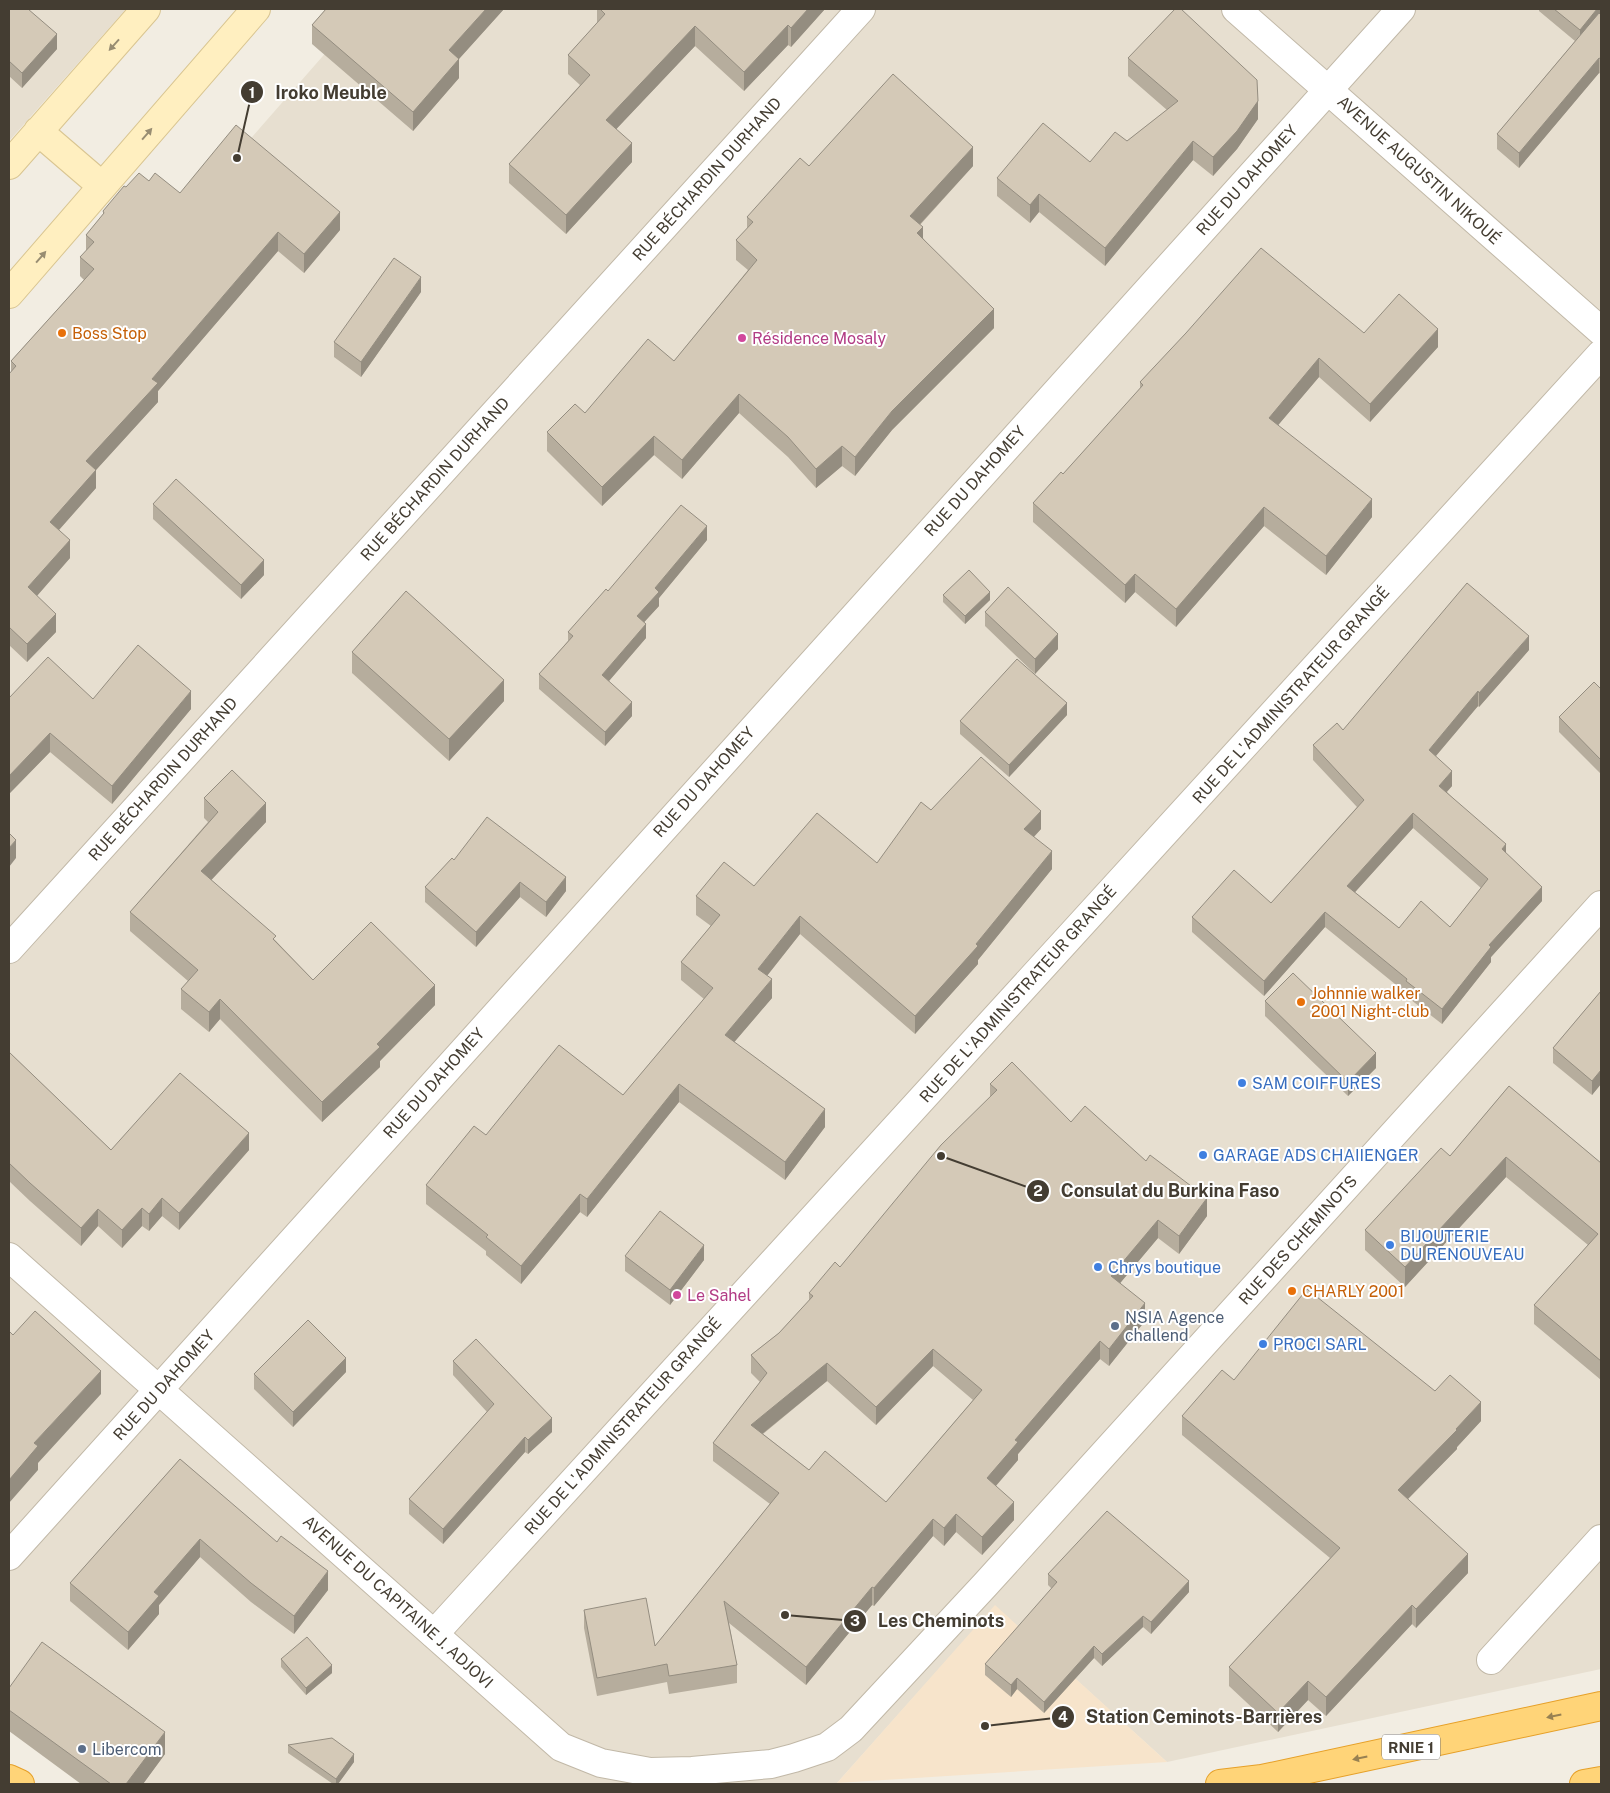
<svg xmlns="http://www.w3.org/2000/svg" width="1610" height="1793" font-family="'Public Sans',sans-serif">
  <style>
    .residential { fill: #e7dfd0 }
    .commercial { fill: #f7e4cb }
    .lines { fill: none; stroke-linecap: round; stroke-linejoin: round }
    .minor-casing { stroke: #c1b8a7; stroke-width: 30 }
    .tertiary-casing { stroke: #c1b8a7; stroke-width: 30 }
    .secondary-casing { stroke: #d9c591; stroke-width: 30 }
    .trunk-casing { stroke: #e6a028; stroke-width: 30 }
    .minor { stroke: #fff; stroke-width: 28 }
    .tertiary { stroke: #fff; stroke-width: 28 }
    .secondary { stroke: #ffefc0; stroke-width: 28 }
    .trunk { stroke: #ffd478; stroke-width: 28 }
    .wall { fill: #b6ad9d; fill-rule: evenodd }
    .shaded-wall { fill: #948d80 }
    .building { fill: #d4c9b7; stroke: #948d80; fill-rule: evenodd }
    .oneway { fill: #988d72 }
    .oneway2 { fill: #988152 }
    .food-dot { fill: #e8710a; stroke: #fff; stroke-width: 2 }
    .hotel-dot { fill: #d1479c; stroke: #fff; stroke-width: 2 }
    .shop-dot { fill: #3f7fe0; stroke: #fff; stroke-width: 2 }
    .service-dot { fill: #5c6f8a; stroke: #fff; stroke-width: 2 }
    .labels { text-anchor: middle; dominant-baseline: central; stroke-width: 4; stroke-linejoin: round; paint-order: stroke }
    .shield { fill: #fff; stroke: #7c7770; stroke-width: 1 }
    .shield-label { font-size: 15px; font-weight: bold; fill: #443d32 }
    .street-label { font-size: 16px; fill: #443d32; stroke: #fff }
    .food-label { font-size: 16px; fill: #c56008; stroke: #fff; text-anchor: start }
    .hotel-label { font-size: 16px; fill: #b23c85; stroke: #fff; text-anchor: start }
    .shop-label { font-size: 16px; fill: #366cbe; stroke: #fff; text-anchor: start }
    .service-label { font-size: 16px; fill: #4e5e75; stroke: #fff; text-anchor: start }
    .leader { fill: none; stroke: #443d32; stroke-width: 2 }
    .callout-dot { fill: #443d32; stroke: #fff; stroke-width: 2 }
    .mark-label { font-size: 15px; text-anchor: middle; font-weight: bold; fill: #fff }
    .callout-label { font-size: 18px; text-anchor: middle; font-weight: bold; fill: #443d32; stroke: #fff; stroke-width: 4; stroke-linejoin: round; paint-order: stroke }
  </style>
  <rect width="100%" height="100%" fill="#f2ede2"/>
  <path class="residential" d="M9,9H126L9,141Z
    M364,9H1601V1669L1167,1762L995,1606L837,1783L814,1784H147L24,1735L9,1726V415Z"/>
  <path class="commercial" d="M995,1605L1167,1762L837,1783Z"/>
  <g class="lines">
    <defs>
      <path id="minor" d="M9,949L861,9
        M9,1556L1401,9
        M434,1634L1601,354
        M1491,1660L1601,1539"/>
      <path id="tertiary" d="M1236,9L1601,331
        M9,1257L561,1747L601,1763L650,1772L692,1771L771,1764L794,1758L827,1747L851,1729L985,1585L1601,905"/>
      <path id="secondary" d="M38,131L102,186
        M9,165L146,9
        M9,294L256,9"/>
      <path id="trunk" d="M9,1779L20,1784
        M1220,1784L1262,1779L1601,1706
        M1584,1784L1601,1781"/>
    </defs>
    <use href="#minor" class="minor-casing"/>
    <use href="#tertiary" class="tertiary-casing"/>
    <use href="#secondary" class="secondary-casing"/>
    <use href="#trunk" class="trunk-casing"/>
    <use href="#minor" class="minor"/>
    <use href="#tertiary" class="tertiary"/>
    <use href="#secondary" class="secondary"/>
    <use href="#trunk" class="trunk"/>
  </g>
  <path class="wall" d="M9,9L57,49L22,88L9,76Z
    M326,9H504L459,59V78L413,131L312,44V25Z
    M597,9H825L791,47L788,45L744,91L695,46L616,129L632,162L566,234L509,183V164L580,85L568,74V55L597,23Z
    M1539,9H1601V74L1599,73L1519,168L1497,149V134L1575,41L1539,11Z
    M1128,58L1258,119L1237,149L1213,176L1193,160L1105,266L1039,212L1030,223L997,196V178L1090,162L1127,141L1167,110L1128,76Z
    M809,166H973L920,225L923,238L994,328L892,430L855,476L842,466L816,488L788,457L739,413L682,479L654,455L602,506L547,451V432L585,413L674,361L748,270L736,260V240L747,229V217Z
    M149,181L180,193L340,230L304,273L278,251L158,391V402L96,470V488L59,530L70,558L37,596L56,632L27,662L9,645V374L11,372V361L84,280L80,276V257L86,251V235L103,215V211L126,187Z
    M421,292L361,377L334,357V342Z
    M1364,333L1438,347L1370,422L1319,377L1278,425L1372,517L1326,575L1264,526L1176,627L1135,592L1125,603L1033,522V503L1063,474L1140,389V382Z
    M153,504L264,575L241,599L153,519Z
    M707,540L659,598V606L644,622L646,638L609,681L632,716L605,746L539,689V674L568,641V632L608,591Z
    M943,595L990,600L965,624L943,602Z
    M985,612L1058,649L1035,674L985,626Z
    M1529,650L1479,707L1478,706L1436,756L1452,786L1447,792L1506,854L1542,901L1491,957V962L1442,1024L1406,996V993L1325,927L1264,996L1192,932V917L1271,903L1357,807L1313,760V745L1343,730ZM1413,828L1481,888L1450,927L1399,928L1355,892Z
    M352,652L504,701L449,761L352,673Z
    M1601,689V774L1559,732V717Z
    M9,698L93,699L191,709L112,804L50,752L9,794Z
    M1067,715L1009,777L960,734V721Z
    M204,798L266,822L211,880L276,941L313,980L435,1005L380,1061V1067L322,1122L220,1019L209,1032L181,1009V989L188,981L130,931V912L208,822L204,818Z
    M931,810L1041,829L1034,837L1052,869L978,960V964L915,1034L800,934L767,976L772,998L734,1042L825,1127L785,1180L679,1102L587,1217L580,1212L521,1284L486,1255V1251L426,1204V1185L486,1135L623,1095L704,999L681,980V962L711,926L696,915V896L754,886L877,863Z
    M454,860L566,891L546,917L520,897L476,947L425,902V887Z
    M1601,991V1084L1592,1095L1553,1063V1048Z
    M1265,1001L1376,1068L1348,1096L1265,1016Z
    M9,1052L111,1150H249L179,1230L162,1216L149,1231L142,1226L122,1248L98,1226L81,1246L30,1201L9,1181Z
    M990,1084L1071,1122L1207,1216L1179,1254L1158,1238L1120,1283L1145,1321L1109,1366L1100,1359L1018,1454V1460L996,1486L1014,1520L982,1555L956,1532L944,1546L933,1536L874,1606L872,1605L806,1685L729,1623L737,1665V1683L669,1694L667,1682L597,1696L584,1628V1610L655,1646L770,1504L713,1461V1443L760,1382L751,1373V1355L779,1333L809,1301V1293L840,1267L990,1097ZM933,1366L973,1400L886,1502L809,1470L763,1434L827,1381L876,1425Z
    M1509,1086L1601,1163V1380L1534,1324V1305L1588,1245L1506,1177L1405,1287L1365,1250V1230L1450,1156Z
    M625,1256L704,1260L670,1305L625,1271Z
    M453,1361L552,1432L528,1454L525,1452L443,1544L409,1514V1499L487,1412L453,1375Z
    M346,1372L293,1427L254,1389V1374Z
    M1234,1380L1435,1391L1481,1421L1457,1447V1449L1408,1499L1468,1573L1416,1628L1412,1624L1326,1716L1308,1700L1278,1732L1229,1686V1667L1330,1558L1182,1435V1416Z
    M180,1459L328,1590L294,1634L251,1602L200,1557L159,1605V1614L128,1650L70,1601V1583Z
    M1048,1574L1189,1592L1151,1634L1143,1627L1102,1666L1094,1658L1044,1713L1017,1689L1011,1697L985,1675V1664L1052,1589L1048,1585Z
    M281,1659L332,1673L306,1695L281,1667Z
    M9,1688L165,1754L143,1784H81L9,1731Z
    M288,1745L354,1762L338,1784H333L288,1753Z"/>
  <path class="shaded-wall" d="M486,9H504L449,70V50Z
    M808,9H825L791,47V28Z
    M1597,9H1601V19L1580,45V30Z
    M788,25V45L744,91V72Z
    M695,26V46L606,140V120Z
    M57,34V49L22,88V73Z
    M1599,58V73L1519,168V153Z
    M459,59V78L413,131V112Z
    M1258,101V119L1237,149L1213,176V157Z
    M1193,141V160L1105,266V248Z
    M632,143V162L566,234V215Z
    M973,147V166L910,235V216Z
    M1039,194V212L1030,223V205Z
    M340,212V230L304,273V254Z
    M923,227V246L917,233Z
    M278,232V251L158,391V402L96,470V488L50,540V522L86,461L152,379Z
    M421,277V292L361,377V362Z
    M994,309V328L892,430L855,476V457L892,411Z
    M1438,329V347L1370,422V404Z
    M1319,358V377L1269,436V418Z
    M739,394V413L682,479V460Z
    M654,436V455L602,506V487Z
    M842,446V466L816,488V469Z
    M1372,499V517L1326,575V556Z
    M1264,507V526L1176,627V609Z
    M707,526V540L659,598V606L637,630V616L655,588Z
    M70,540V558L28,606V587Z
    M264,560V575L241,599V585Z
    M1135,574V592L1125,603V585Z
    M990,592V600L965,624V616Z
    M56,614V632L27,662V644Z
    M646,624V638L602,689V675Z
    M1058,634V649L1035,674V659Z
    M1529,636V650L1479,707V693Z
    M504,680V701L449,761V739Z
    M191,691V709L112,804V786Z
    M1478,691V706L1429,764V750Z
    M632,702V716L605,746V732Z
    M1067,703V715L1009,777V765Z
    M50,733V752L9,794V776Z
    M1452,771V786L1439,800V786Z
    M266,803V822L201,891V871Z
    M1041,811V829L1024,847V829Z
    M1413,813V828L1347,901V886Z
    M16,840V858L9,867V848Z
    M1506,844V859L1502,849Z
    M1052,851V869L978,960V964L915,1034V1016L976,944Z
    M566,877V891L546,917V902Z
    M520,882V897L476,947V932Z
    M1542,887V901L1491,957V962L1442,1024V1009L1489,945Z
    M1325,912V927L1264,996V981Z
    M800,916V934L758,987V969Z
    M772,979V998L725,1053V1035Z
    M435,985V1005L380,1061V1067L322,1122V1102L377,1044Z
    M220,999V1019L209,1032V1012Z
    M1376,1053V1068L1348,1096V1082Z
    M1601,1070V1084L1592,1095V1081Z
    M679,1084V1102L587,1217V1199Z
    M825,1109V1127L785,1180V1162Z
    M249,1133V1150L179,1230V1213Z
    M1506,1157V1177L1405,1287V1267Z
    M580,1194V1212L521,1284V1266Z
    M162,1198V1216L149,1231V1214Z
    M1207,1198V1216L1179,1254V1236Z
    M142,1208V1226L122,1248V1230Z
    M98,1209V1226L81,1246V1228Z
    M1158,1220V1238L1111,1294V1276Z
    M704,1245V1260L670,1305V1290Z
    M1145,1303V1321L1109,1366V1349Z
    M1100,1341V1359L1018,1454V1460L987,1496V1478L1015,1440Z
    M933,1349V1366L876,1425V1407Z
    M346,1358V1372L293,1427V1412Z
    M827,1363V1381L751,1443V1425Z
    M101,1371V1394L38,1463V1470L9,1503V1480L34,1443Z
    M1481,1402V1421L1457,1447V1449L1398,1509V1490L1456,1429Z
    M552,1418V1432L528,1454V1440Z
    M525,1437V1452L443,1544V1529Z
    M1014,1502V1520L982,1555V1537Z
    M956,1514V1532L944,1546V1528Z
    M933,1519V1536L874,1606V1588Z
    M200,1539V1557L159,1605V1614L128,1650V1632L154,1592Z
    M1468,1554V1573L1416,1628V1609Z
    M328,1571V1590L294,1634V1616Z
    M1189,1581V1592L1151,1634V1622Z
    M872,1587V1605L806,1685V1667Z
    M1412,1605V1624L1326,1716V1697Z
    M1143,1616V1627L1102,1666V1654Z
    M1094,1646V1658L1044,1713V1702Z
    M332,1665V1673L306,1695V1688Z
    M1017,1678V1689L1011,1697V1685Z
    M1308,1681V1700L1278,1732V1713Z
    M165,1732V1754L143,1784H126Z
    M354,1754V1762L338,1784H336V1779Z"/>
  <path class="building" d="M9,9H28L57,34L22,73L9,61Z
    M326,9H486L449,50L459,59L413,112L312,25Z
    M600,9H808L791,28L788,25L744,72L695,26L606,120L632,143L566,215L509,164L590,75L568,55L605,14Z
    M1175,9H1181L1257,80L1258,101L1237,131L1213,157L1193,141L1105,248L1039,194L1030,205L997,178L1043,123L1090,162L1115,132L1127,141L1178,101L1128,58Z
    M1554,9H1597L1580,30Z
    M1599,13L1601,15V59L1599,58L1519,153L1497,134Z
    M893,74L973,147L910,216L923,227L917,233L994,309L892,411L855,457L842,446L816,469L788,437L739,394L682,460L654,436L602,487L547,432L575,404L585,413L648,339L674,361L757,260L736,240L753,222L747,217L800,158L809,166Z
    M236,125L340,212L304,254L278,232L152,379L158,383L86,461L96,470L50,522L70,540L28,587L56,614L27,644L9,627V374L16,366L11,361L94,269L80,257L94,242L86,235L104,213L103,211L124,186L126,187L139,173L149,181L155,173L180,193Z
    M1261,248L1364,333L1399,294L1438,329L1370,404L1319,358L1269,418L1372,499L1326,556L1264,507L1176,609L1135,574L1125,585L1033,503L1061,472L1063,474L1143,385L1140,382L1186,333Z
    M394,258L421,277L361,362L334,342Z
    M176,479L264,560L241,585L153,504Z
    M681,505L707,526L655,588L659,592L637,616L646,624L602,675L632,702L605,732L539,674L573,636L568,632L606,589L608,591Z
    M969,570L990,592L965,616L943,595Z
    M1467,583L1529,636L1479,693L1478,691L1429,750L1452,771L1439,786L1506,844L1502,849L1542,887L1489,945L1491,947L1442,1009L1406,981L1407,979L1325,912L1264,981L1192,917L1234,870L1271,903L1364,800L1313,745L1337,723L1343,730ZM1413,813L1488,879L1450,927L1421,901L1399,928L1347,886Z
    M1008,587L1058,634L1035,659L985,612Z
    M406,591L504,680L449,739L352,652Z
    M138,645L191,691L112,786L50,733L9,776V698L48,657L93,699Z
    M1017,659L1067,703L1009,765L960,721Z
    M1594,682L1601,689V760L1559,717Z
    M981,757L1041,811L1024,829L1052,851L976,944L978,946L915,1016L800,916L758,969L772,979L725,1035L825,1109L785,1162L679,1084L587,1199L580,1194L521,1266L486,1237L488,1235L426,1185L474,1126L486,1135L559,1045L623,1095L713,988L681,962L720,915L696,896L724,862L754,886L817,813L877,863L921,802L931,810Z
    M232,770L266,803L201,871L276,936L273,939L313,980L371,922L435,985L377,1044L380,1047L322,1102L220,999L209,1012L181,989L198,970L130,912L218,812L204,798Z
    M487,817L566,877L546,902L520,882L476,932L425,887L452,858L454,860Z
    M9,833L16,840L9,848Z
    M1293,973L1376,1053L1348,1082L1265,1001Z
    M1601,991V1070L1592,1081L1553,1048Z
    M9,1052L111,1150L180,1073L249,1133L179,1213L162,1198L149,1214L142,1208L122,1230L98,1209L81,1228L30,1183L9,1163Z
    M1012,1062L1071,1122L1085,1106L1146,1161L1150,1155L1207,1198L1179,1236L1158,1220L1111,1276L1145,1303L1109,1349L1100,1341L1015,1440L1018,1442L987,1478L1014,1502L982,1537L956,1514L944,1528L933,1519L874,1588L872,1587L806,1667L724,1601L737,1665L669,1676L667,1664L597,1678L584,1610L646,1598L655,1646L779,1493L713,1443L767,1373L751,1355L779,1333L813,1296L809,1293L835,1262L840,1267L941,1145L997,1090L990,1084ZM933,1349L982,1390L886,1502L825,1451L809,1470L751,1425L827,1363L876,1407Z
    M1509,1086L1601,1163V1361L1534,1305L1598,1234L1506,1157L1405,1267L1365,1230L1441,1148L1450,1156Z
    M660,1211L704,1245L670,1290L625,1256Z
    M1307,1289L1435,1391L1450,1375L1481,1402L1456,1429L1457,1430L1398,1490L1468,1554L1416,1609L1412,1605L1326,1697L1308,1681L1278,1713L1229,1667L1340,1548L1182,1416L1222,1370L1234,1380Z
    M35,1311L101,1371L34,1443L38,1446L9,1480V1331L13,1335Z
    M308,1320L346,1358L293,1412L254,1374Z
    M476,1339L552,1418L528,1440L525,1437L443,1529L409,1499L494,1404L453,1361Z
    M180,1459L277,1542L281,1536L328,1571L294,1616L251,1583L200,1539L154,1592L159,1596L128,1632L70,1583Z
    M1107,1511L1189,1581L1151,1622L1143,1616L1102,1654L1094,1646L1044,1702L1017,1678L1011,1685L985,1664L1057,1582L1048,1574Z
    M307,1637L332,1665L306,1688L281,1659Z
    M42,1642L165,1732L126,1784H111L9,1710V1688Z
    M332,1738L354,1754L336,1779L288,1745Z"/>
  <defs><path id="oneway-solid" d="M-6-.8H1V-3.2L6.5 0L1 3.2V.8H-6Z" transform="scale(1.25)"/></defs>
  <g class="oneway">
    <use href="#oneway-solid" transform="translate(114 45) rotate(132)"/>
    <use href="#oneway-solid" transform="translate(147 134) rotate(-49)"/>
    <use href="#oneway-solid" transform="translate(41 257) rotate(-49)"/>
  </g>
  <g class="oneway2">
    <use href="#oneway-solid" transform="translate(1554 1716) rotate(168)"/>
    <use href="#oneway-solid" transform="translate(1360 1758) rotate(168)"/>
  </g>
  <g class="food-dot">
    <circle cx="62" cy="333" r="5"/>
    <circle cx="1301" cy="1002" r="5"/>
    <circle cx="1292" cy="1291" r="5"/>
  </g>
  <g class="hotel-dot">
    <circle cx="742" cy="338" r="5"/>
    <circle cx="677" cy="1295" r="5"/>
  </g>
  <g class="shop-dot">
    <circle cx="1242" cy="1083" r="5"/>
    <circle cx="1203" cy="1155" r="5"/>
    <circle cx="1390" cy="1245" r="5"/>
    <circle cx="1098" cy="1267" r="5"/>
    <circle cx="1263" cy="1344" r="5"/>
  </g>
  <g class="service-dot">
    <circle cx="1115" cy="1326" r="5"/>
    <circle cx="82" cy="1749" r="5"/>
  </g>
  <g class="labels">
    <rect class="shield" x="1382" y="1734.5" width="58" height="25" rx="4"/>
    <g class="shield-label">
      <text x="1411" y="1747">RNIE 1</text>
    </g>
    <g class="street-label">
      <text transform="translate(1419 170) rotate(42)">AVENUE AUGUSTIN NIKOUÉ</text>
      <text transform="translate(707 179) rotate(-48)">RUE BÉCHARDIN DURHAND</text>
      <text transform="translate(1247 180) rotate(-48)">RUE DU DAHOMEY</text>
      <text transform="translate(435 479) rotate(-48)">RUE BÉCHARDIN DURHAND</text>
      <text transform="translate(975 481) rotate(-48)">RUE DU DAHOMEY</text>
      <text transform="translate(1291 695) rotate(-48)">RUE DE L'ADMINISTRATEUR GRANGÉ</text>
      <text transform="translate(163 779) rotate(-48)">RUE BÉCHARDIN DURHAND</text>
      <text transform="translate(704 782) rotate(-48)">RUE DU DAHOMEY</text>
      <text transform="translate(1018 994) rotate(-48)">RUE DE L'ADMINISTRATEUR GRANGÉ</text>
      <text transform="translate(434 1083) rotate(-48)">RUE DU DAHOMEY</text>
      <text transform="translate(1298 1240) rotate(-48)">RUE DES CHEMINOTS</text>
      <text transform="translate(164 1385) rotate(-48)">RUE DU DAHOMEY</text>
      <text transform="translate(623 1426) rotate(-48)">RUE DE L'ADMINISTRATEUR GRANGÉ</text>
      <text transform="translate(398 1602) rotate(42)">AVENUE DU CAPITAINE J. ADJOVI</text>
    </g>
    <g class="food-label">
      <text x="72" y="333">Boss Stop</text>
      <text x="1311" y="993">Johnnie walker<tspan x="1311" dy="18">2001 Night-club</tspan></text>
      <text x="1302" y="1291">CHARLY 2001</text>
    </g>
    <g class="hotel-label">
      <text x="752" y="338">Résidence Mosaly</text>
      <text x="687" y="1295">Le Sahel</text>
    </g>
    <g class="shop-label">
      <text x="1252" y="1083">SAM COIFFURES</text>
      <text x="1213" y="1155">GARAGE ADS CHAIIENGER</text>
      <text x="1400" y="1236">BIJOUTERIE<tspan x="1400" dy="18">DU RENOUVEAU</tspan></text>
      <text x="1108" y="1267">Chrys boutique</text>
      <text x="1273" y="1344">PROCI SARL</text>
    </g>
    <g class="service-label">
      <text x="1125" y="1317">NSIA Agence<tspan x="1125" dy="18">challend</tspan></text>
      <text x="92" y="1749">Libercom</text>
    </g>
  </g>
  <path class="leader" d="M237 158L252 92M941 1156L1038 1191M785 1615L855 1621M985 1726L1063 1717"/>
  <g class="callout-dot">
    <circle cx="237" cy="158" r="5"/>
    <circle cx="941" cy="1156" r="5"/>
    <circle cx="785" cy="1615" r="5"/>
    <circle cx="985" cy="1726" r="5"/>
    <circle cx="252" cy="92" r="12"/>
    <circle cx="1038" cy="1191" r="12"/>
    <circle cx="855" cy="1621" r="12"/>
    <circle cx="1063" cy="1717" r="12"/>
  </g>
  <g class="mark-label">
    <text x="252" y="98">1</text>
    <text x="1038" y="1196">2</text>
    <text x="855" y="1626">3</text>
    <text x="1063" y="1722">4</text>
  </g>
  <g class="callout-label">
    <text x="331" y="99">Iroko Meuble</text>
    <text x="1170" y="1197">Consulat du Burkina Faso</text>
    <text x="941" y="1627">Les Cheminots</text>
    <text x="1204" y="1723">Station Ceminots-Barrières</text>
  </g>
  <rect width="1610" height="1793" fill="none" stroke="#443d32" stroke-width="20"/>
</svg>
